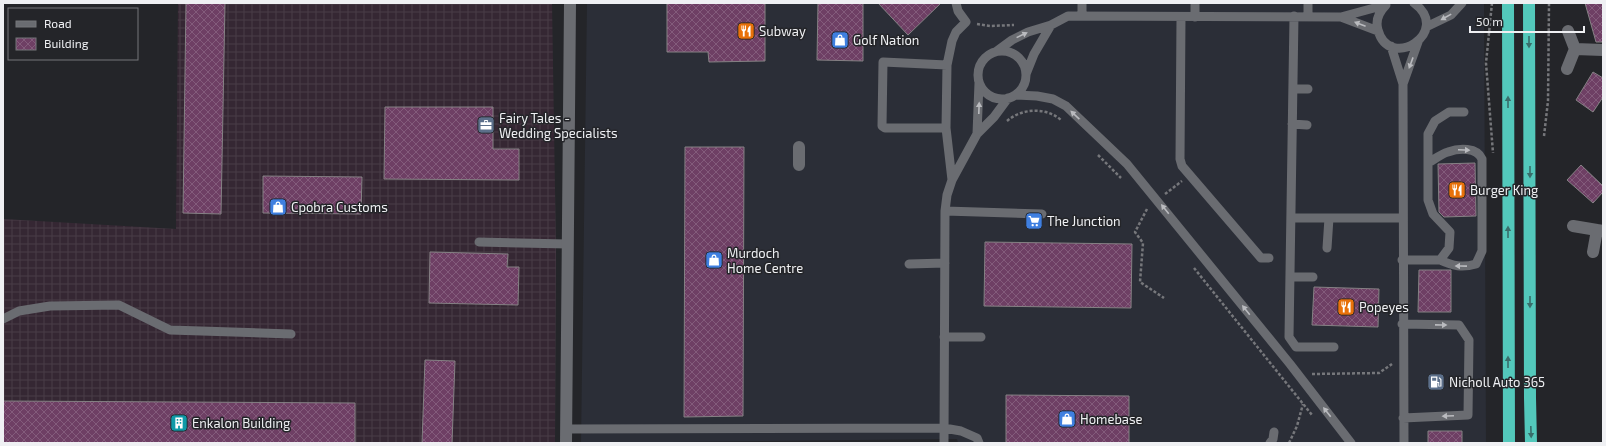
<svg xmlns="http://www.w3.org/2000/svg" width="1606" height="446" font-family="'Exo 2',sans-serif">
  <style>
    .built { fill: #2b2e37 }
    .industrial { fill: url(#industrial-grid) }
    .building { fill: url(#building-cross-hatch); stroke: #858184 }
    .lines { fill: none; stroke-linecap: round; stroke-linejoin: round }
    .path { stroke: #76777b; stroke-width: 2.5; stroke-dasharray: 3 2; stroke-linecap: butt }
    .lane { stroke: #6a6c71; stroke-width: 9 }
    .street { stroke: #6a6c71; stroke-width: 12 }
    .highway { stroke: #53c8bb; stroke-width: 12 }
    .oneway { fill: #babbbf }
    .oneway2 { fill: #396e6b }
    .labels { text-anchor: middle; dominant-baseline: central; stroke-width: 3; stroke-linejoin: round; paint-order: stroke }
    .poi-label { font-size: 13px; fill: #eff0f3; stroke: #242529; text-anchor: start }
  </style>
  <defs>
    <pattern id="industrial-grid" width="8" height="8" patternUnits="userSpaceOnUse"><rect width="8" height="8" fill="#352733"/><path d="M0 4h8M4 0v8" fill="none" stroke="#493c47"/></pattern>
    <pattern id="building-cross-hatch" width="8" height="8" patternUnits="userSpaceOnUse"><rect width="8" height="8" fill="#6e3f64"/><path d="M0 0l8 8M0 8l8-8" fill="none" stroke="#835b7b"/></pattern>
  </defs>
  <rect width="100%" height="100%" fill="#242529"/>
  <path class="built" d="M587,3H1484L1486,443H958L957,439L581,443Z"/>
  <path class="industrial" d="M178,3H552L556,252L555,443H3V219L176,229Z"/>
  <path class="building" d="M186,3H225L221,214L183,213Z
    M667,3H765V61L709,62L708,52H667Z
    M818,3H863V61L817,60Z
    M878,3H941L908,35Z
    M1585,3H1603V42H1596Z
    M1593,72L1603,78V97L1593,112L1576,100Z
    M385,107H493V149H519V180L384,179Z
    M685,147H744L743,416L684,417Z
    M1475,163L1476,216L1444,217L1439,212L1438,164Z
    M1581,165L1603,186V192L1593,203L1567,180Z
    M263,176L362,177L361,214L263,213Z
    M985,242L1132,244L1131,308L984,306Z
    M430,252L508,254L507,267H519L518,305L429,303Z
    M1419,270H1451V312H1418Z
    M1314,287L1379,289L1378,327L1312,325Z
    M425,360L455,361L452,443H422Z
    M1006,395L1129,396V443H1006Z
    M3,401L355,403V443H3Z
    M1428,431H1462V443H1428Z"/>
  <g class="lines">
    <path class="path" d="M1492,3L1486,63L1493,153
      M977,24L990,26L1014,25
      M1007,121C1022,108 1046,107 1061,120
      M1544,136L1548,101L1549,3
      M1098,155L1121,178
      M1165,194L1182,181
      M1147,209L1135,232L1143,243L1140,282L1164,298
      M1194,268L1312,415
      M1312,374L1379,373L1392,364
      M1289,443L1297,426L1303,404"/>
    <path class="lane" d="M1082,3V15
      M1308,3V16
      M1386,5C1379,12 1375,20 1378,30C1389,72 1453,32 1414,3
      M1294,16L1289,337L1296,347H1334
      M1181,17L1180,159L1182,166L1261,258H1269
      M1195,17V3
      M1341,17L1378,31
      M1426,27L1451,15L1462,3
      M1391,46L1403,84L1404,443
      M997,51L1012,40L1028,32L1051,25L1068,16L1341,17L1385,5
      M978 75a24 24 0 1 1 48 0a24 24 0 1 1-48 0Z
      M1026,74L1034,54L1051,25
      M1403,84L1418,42
      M1293,89H1308
      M1015,95L1037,96L1053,99L1066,106L1127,164L1290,364L1351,443
      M1292,124L1307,125
      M946,128H885L882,126L883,62L947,65
      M977,134L979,83
      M1428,163C1435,159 1441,154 1448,152C1459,148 1477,147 1482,159V251L1476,264C1462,268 1453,266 1440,260
      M952,180L946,128L947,65L952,41L956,32L966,22L958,11L956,3
      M945,211L1042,214
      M1291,218H1403
      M479,242L568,244
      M1327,248L1329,218
      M1402,260H1440L1449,248L1450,232L1433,214L1428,200V134L1435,121L1449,112H1464
      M909,264L945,263
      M1290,277H1313
      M3,319L19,311L50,306L119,305L170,330L291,334
      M1402,324L1459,325L1469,340L1468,415L1403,418
      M944,337H981
      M566,429L944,428L961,431L977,438L979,443
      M944,443L945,211L947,195L952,180L977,134L994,117L1008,98
      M1270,443L1273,439L1274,432"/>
    <path class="street" d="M1575,49L1603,50
      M1567,69L1575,49L1568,31
      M799,165V147
      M1573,226L1603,231
      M1593,252L1597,230
      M566,443L570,3"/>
    <path class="highway" d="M1508,3L1509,443
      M1529,3L1530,398L1531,443"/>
  </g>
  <defs><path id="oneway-solid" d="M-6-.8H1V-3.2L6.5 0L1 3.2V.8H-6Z"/></defs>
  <g class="oneway">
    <use href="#oneway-solid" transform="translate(1446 17) rotate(151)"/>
    <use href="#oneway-solid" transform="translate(1360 24) rotate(-159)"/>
    <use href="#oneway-solid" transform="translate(1022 35) rotate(-26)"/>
    <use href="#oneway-solid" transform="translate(1411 63) rotate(110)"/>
    <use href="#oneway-solid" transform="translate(979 108) rotate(-88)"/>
    <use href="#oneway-solid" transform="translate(1075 115) rotate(-137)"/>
    <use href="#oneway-solid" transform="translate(1464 150) rotate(2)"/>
    <use href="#oneway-solid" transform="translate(1165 209) rotate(-129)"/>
    <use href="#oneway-solid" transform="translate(1461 266) rotate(-179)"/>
    <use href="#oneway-solid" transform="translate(1246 310) rotate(-129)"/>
    <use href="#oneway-solid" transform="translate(1441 325) rotate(1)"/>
    <use href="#oneway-solid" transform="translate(1327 412) rotate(-128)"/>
    <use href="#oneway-solid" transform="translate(1448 416) rotate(177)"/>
  </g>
  <g class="oneway2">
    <use href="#oneway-solid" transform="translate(1529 42) rotate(90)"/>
    <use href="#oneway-solid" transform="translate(1508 102) rotate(-90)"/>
    <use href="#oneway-solid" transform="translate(1530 172) rotate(90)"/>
    <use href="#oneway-solid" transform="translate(1508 232) rotate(-90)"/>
    <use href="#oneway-solid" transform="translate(1530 302) rotate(90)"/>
    <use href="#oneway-solid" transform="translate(1508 362) rotate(-90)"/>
    <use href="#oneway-solid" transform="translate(1531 432) rotate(88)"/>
  </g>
  <defs>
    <symbol id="restaurant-square" viewBox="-11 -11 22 22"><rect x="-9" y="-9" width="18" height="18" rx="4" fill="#e8710a" stroke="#242529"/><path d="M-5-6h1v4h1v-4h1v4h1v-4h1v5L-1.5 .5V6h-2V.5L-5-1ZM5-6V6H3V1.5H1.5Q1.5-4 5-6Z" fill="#fff"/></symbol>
    <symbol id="shop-square" viewBox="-11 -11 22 22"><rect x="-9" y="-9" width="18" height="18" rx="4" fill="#3f7fe0" stroke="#242529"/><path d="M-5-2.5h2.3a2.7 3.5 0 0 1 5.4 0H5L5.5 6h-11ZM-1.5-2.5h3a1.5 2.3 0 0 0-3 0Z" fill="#fff"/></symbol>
    <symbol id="office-square" viewBox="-11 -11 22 22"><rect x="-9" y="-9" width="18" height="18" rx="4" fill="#5c6f8a" stroke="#242529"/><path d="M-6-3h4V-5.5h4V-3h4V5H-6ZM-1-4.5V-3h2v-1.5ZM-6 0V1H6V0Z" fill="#fff"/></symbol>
    <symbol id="supermarket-square" viewBox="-11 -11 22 22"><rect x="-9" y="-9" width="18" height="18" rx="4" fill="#3f7fe0" stroke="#242529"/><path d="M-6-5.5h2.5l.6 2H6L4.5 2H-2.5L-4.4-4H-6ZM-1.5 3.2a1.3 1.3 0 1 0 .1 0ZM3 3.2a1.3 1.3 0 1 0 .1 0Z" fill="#fff"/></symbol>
    <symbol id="fuel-square" viewBox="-11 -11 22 22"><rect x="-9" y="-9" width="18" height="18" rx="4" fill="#5c6f8a" stroke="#242529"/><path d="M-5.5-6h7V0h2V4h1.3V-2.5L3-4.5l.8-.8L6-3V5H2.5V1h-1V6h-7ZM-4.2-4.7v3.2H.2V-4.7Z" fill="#fff"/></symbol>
    <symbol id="building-square" viewBox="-11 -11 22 22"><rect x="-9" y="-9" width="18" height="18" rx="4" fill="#0f9aa8" stroke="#242529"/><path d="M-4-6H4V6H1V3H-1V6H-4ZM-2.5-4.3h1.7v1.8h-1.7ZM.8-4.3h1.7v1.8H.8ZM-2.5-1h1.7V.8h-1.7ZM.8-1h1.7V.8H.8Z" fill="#fff"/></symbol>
  </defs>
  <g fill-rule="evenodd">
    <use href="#restaurant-square" x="736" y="21" width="20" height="20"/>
    <use href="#shop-square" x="830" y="30" width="20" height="20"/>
    <use href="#office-square" x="476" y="115" width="20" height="20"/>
    <use href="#restaurant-square" x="1447" y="180" width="20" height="20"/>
    <use href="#shop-square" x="268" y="197" width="20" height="20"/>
    <use href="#supermarket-square" x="1024" y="211" width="20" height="20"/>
    <use href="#shop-square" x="704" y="250" width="20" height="20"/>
    <use href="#restaurant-square" x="1336" y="297" width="20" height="20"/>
    <use href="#fuel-square" x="1426" y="372" width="20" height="20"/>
    <use href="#shop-square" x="1057" y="409" width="20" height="20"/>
    <use href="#building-square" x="169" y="413" width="20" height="20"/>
  </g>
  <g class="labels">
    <g class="poi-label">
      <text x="759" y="31">Subway</text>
      <text x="853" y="40">Golf Nation</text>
      <text x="499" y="118">Fairy Tales -<tspan x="499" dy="15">Wedding Specialists</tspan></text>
      <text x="1470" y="190">Burger King</text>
      <text x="291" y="207">Cpobra Customs</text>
      <text x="1047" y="221">The Junction</text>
      <text x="727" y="253">Murdoch<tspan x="727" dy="15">Home Centre</tspan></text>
      <text x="1359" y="307">Popeyes</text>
      <text x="1449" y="382">Nicholl Auto 365</text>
      <text x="1080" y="419">Homebase</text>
      <text x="192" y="423">Enkalon Building</text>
    </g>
  </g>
  <rect width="1606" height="446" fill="none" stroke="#eff0f3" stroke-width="8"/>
  <rect x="8" y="8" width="130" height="52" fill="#242529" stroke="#75767a"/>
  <rect x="16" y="21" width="20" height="6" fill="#6a6c71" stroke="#75767a"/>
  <text x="44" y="28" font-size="12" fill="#eff0f3">Road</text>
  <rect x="16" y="38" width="20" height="12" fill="url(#building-cross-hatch)" stroke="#75767a"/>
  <text x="44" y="48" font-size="12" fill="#eff0f3">Building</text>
  <path d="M1470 26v6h114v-6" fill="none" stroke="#eff0f3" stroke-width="2"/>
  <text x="1476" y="26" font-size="12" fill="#eff0f3" stroke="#242529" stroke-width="3" paint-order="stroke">50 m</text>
</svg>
